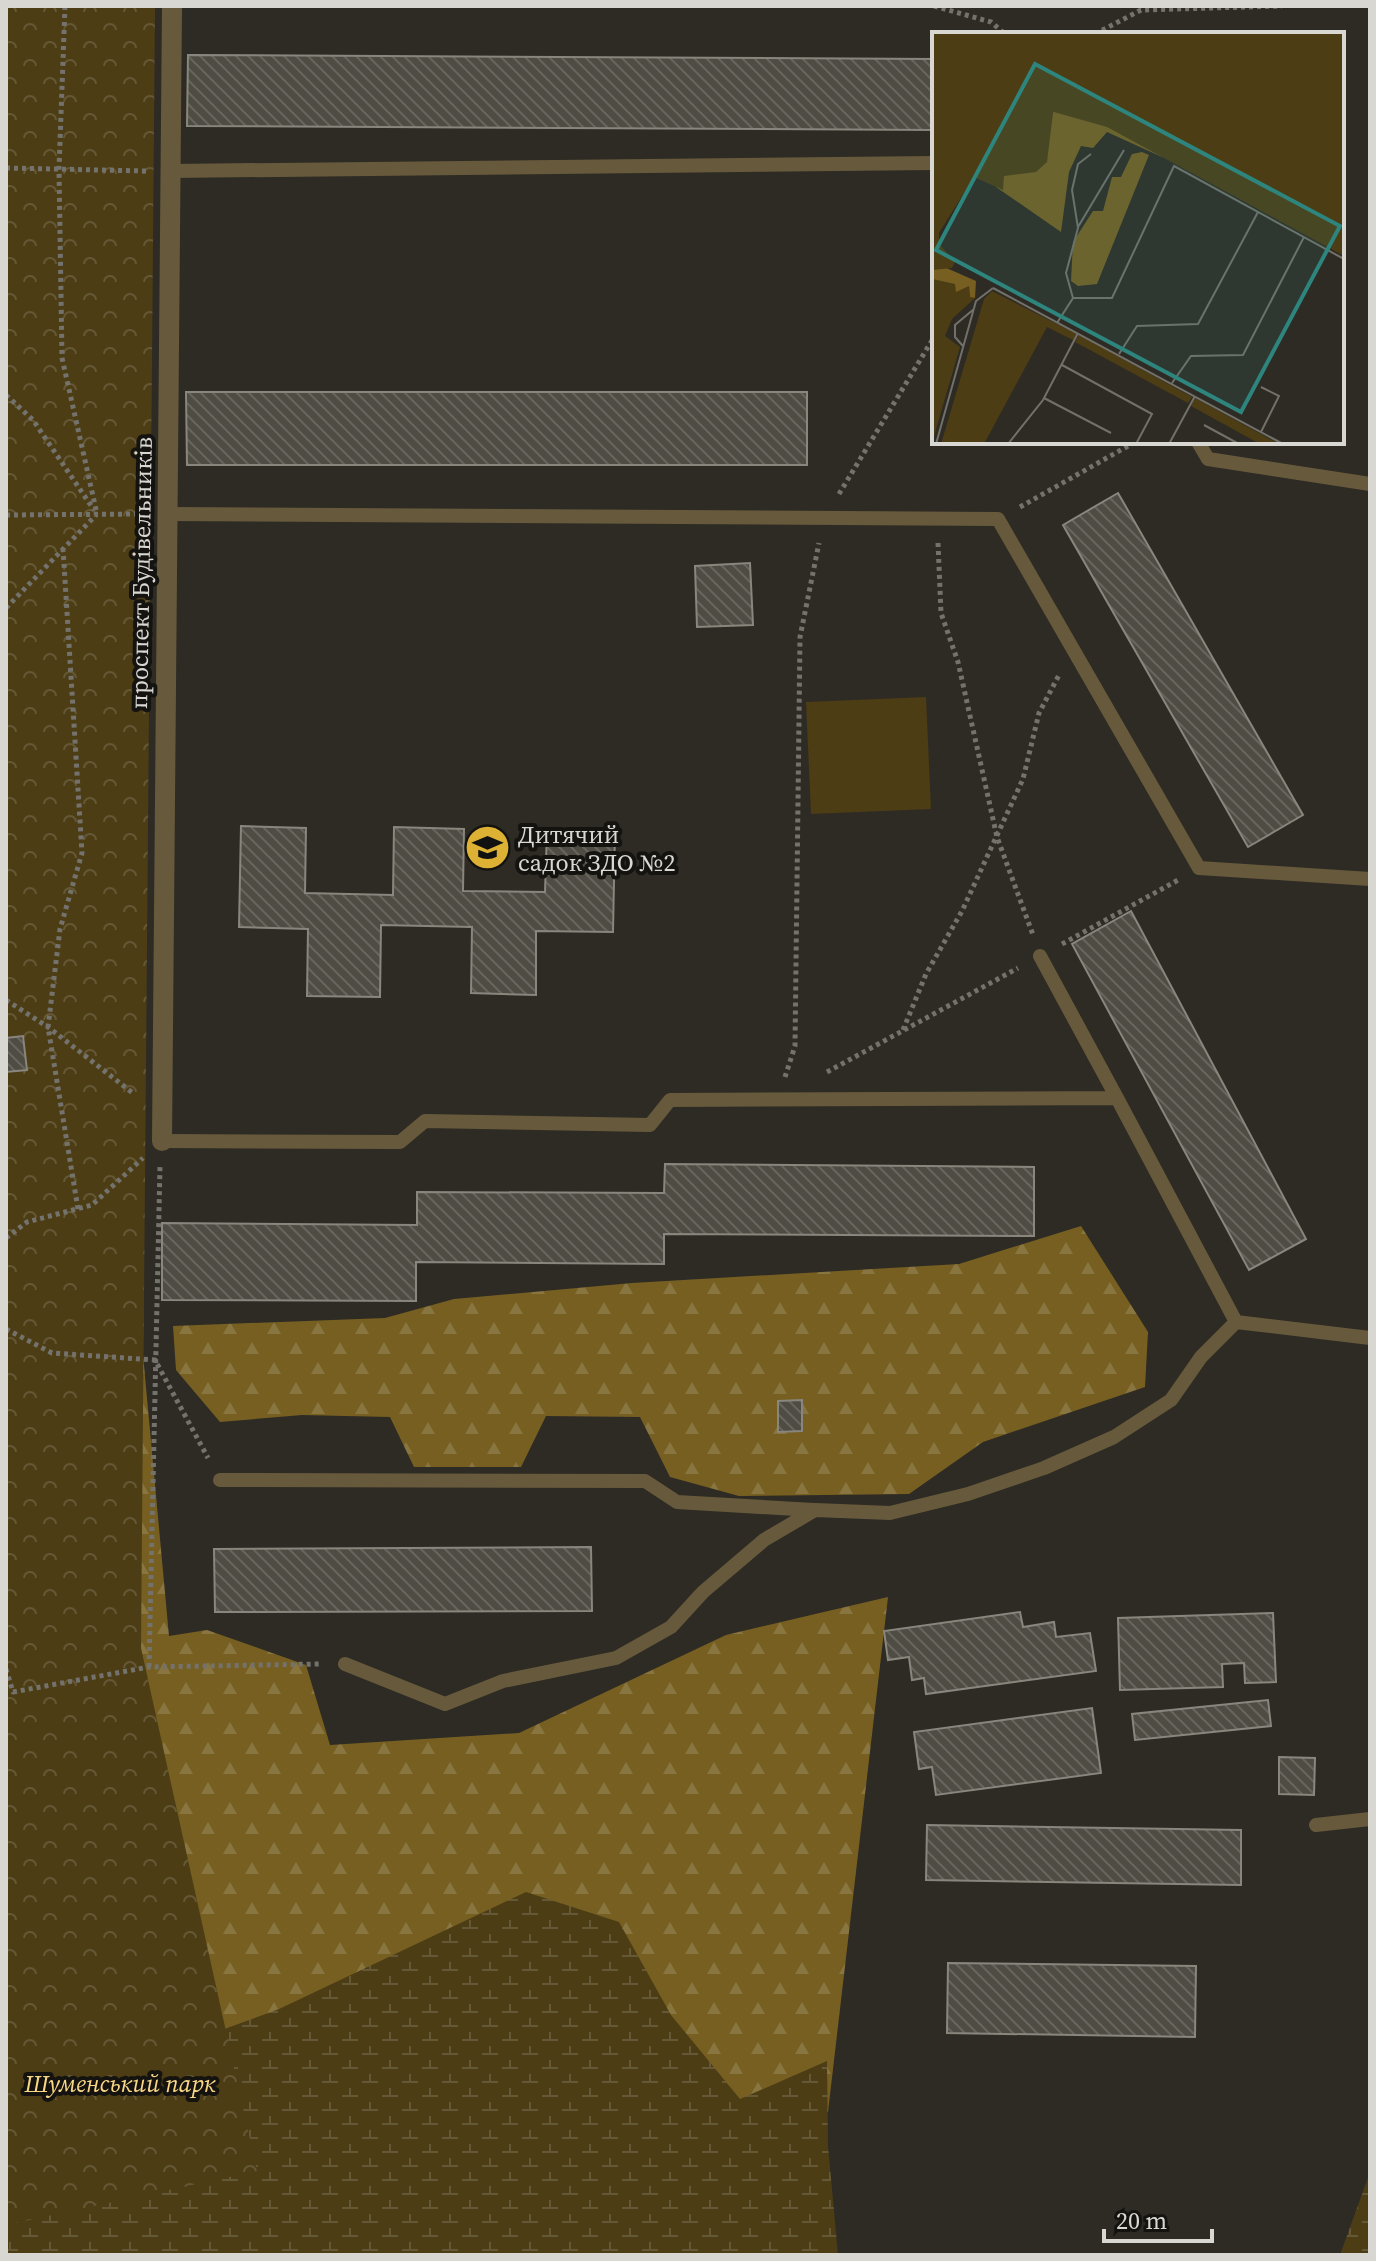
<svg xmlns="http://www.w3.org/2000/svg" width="1376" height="2261" font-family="'Source Serif 4',serif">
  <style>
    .forest { fill: url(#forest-firs) }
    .wetland { fill: url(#wetland-marsh) }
    .park { fill: url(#park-crowns) }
    .pitch { fill: #4c3d15 }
    .building { fill: url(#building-back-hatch); stroke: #89867e; stroke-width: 2 }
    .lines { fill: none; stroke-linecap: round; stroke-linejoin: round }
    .path { stroke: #74726c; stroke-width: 5; stroke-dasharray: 4 4; stroke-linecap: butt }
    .lane { stroke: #675a3c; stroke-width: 14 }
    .street { stroke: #675a3c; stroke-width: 20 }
    .labels { text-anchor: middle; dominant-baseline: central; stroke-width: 8; stroke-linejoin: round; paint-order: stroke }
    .street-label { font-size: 24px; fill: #d8d7d2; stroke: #151310 }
    .poi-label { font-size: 24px; fill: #d8d7d2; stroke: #151310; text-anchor: start }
    .park-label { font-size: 24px; font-style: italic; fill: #fad885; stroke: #151310 }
    .inset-road { fill: none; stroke: #72706a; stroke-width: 2 }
    .view { fill: #2d857d; fill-opacity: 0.15; stroke: #2d857d; stroke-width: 4 }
    .inset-edge { fill: none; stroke: #d8d7d2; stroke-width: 4 }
  </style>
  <defs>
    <pattern id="forest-firs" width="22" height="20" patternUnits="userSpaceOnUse" patternTransform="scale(2)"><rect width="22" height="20" fill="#765f21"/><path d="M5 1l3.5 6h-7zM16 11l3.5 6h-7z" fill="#897540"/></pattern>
    <pattern id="wetland-marsh" width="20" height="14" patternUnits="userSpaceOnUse" patternTransform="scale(2)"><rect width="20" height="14" fill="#4c3d15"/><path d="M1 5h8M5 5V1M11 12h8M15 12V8" fill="none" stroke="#655836"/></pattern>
    <pattern id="park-crowns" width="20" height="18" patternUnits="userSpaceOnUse" patternTransform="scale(2)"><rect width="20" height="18" fill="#4c3d15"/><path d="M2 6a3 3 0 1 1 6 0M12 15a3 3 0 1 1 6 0" fill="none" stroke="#655836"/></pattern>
    <pattern id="building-back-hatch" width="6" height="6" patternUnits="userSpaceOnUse" patternTransform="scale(2)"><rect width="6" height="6" fill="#4f4c44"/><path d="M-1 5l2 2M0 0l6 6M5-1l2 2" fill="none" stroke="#68655e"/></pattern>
  </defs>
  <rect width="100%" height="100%" fill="#2e2b24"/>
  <path class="forest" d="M1081,1226L1148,1332L1145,1387L983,1442L909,1494L739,1496L670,1477L640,1417L546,1416L521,1467H414L390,1417L302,1415L220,1422L176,1370L173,1326L385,1318L454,1299L632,1283L959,1264Z
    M144,1239L143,1355L169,1636L207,1630L306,1665L330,1745L519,1733L726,1635L888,1597L828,2112L183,2046L6,1310Z"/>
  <path class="wetland" d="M526,1892L619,1922L671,2015L740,2099L827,2061L828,2146L838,2255H6V2109L279,2009Z
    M1370,2172V2255H1340Z"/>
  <path class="park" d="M6,6H155L141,1648L257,2171L6,2225Z"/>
  <path class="pitch" d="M926,697L931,809L811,814L806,702Z"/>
  <path class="building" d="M188,55L934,59V130L187,126Z
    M186,392H807V465H187Z
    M1118,493L1303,815L1248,847L1063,525Z
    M750,563L753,625L697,627L695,566Z
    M241,826L306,828L305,893L393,895L394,827L464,829L463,891L545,892L547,830L615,831L613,932L536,931V995L471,993L472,927L381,925L380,997L307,996L308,929L239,927Z
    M1131,911L1306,1239L1249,1270L1072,944Z
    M23,1036L27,1070L6,1072V1038Z
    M665,1164L1034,1167V1236L664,1234V1264L416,1262V1301L162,1300V1223L417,1225V1192L664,1193Z
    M802,1400V1431L778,1432V1401Z
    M591,1547L592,1611L215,1612L214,1549Z
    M1020,1612L1023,1627L1054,1622L1056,1637L1090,1633L1096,1671L926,1694L924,1678L912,1680L909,1657L888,1660L884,1631Z
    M1273,1613L1276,1682L1245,1683L1244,1663L1222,1664L1223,1687L1120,1690L1118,1618Z
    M1268,1700L1271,1726L1135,1740L1132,1714Z
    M1092,1708L1101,1773L936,1795L932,1767L919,1769L914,1732Z
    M1279,1757L1315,1758L1314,1795L1279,1794Z
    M927,1825L1241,1830V1885L926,1880Z
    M948,1963L1196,1966L1195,2037L947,2033Z"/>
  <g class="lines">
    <path class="path" d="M65,6L59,169L62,358L97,514
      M934,6L991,22L1005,34
      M1095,34L1141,10L1282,6
      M6,168L146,171
      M6,395L33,420L94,510
      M839,494L934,337
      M1020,507L1135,442
      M6,515L141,514
      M938,543L941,613L958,662L997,837L1033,935
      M63,548L82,853L60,929L48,1027L78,1209
      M6,608L96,515
      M1062,944L1180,879
      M6,1000L48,1027L134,1094
      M903,1030L926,974L962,911L1023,779L1039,713L1059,675
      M827,1072L1018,968
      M785,1077L795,1046L800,637L819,543
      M6,1238L27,1222L92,1205L143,1158
      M6,1329L52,1353L155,1360L208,1458
      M149,1667L160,1166
      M6,1669L13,1692L149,1667L320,1664"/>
    <path class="lane" d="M171,171L934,163
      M1198,442L1208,459L1370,484
      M168,514L998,519L1199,868L1370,879
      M1040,956L1117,1098
      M162,1141L400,1142L425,1121L650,1125L670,1100L1117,1098L1236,1322
      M220,1480L645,1481L677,1502L813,1510
      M345,1664L445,1704L503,1681L616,1658L671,1627L703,1592L764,1540L815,1510L890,1513L968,1494L1044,1468L1114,1437L1171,1400L1201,1357L1236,1322L1370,1338
      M1316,1825L1370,1819"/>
    <path class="street" d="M162,1141L172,6"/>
  </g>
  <defs>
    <symbol id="school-disc" viewBox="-11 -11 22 22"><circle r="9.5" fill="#ddb133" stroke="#151310"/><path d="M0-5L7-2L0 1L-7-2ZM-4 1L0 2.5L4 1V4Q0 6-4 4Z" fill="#111"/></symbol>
  </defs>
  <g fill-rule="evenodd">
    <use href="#school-disc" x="462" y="822" width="51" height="51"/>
  </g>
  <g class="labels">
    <g class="street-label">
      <text transform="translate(141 573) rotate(-89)">проспект Будівельників</text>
    </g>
    <g class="poi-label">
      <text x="518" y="834">Дитячий<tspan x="518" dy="28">садок ЗДО №2</tspan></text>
    </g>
    <g class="park-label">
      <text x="120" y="2083">Шуменський парк</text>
    </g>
  </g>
  <g transform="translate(932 32)">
    <rect width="412" height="412" fill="#2e2b24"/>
    <path d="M0,247L37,254L38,265L43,266L20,287L13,304L28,315L0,411ZM60,259L145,302L141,308L115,295L52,412H9L52,267ZM147,303L260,365L256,371L143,310ZM263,366L347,412H328L259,374Z" fill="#4c3d15"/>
    <path d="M131,0L230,125L175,100L161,116L149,114L137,140L129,200L64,155ZM210,120L217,123L165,252L146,254L139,249L141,210L161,179H171L180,145H189L200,122ZM10,234L44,249L43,266L38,265L37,254L24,260L23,252L0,247V238Z" fill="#765f21"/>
    <path d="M0,0H131L115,130L104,140L72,144L71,158L42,145L7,201V212L23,230L20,236L0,238Z" fill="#4c3d15"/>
    <path d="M118,0H412V224L175,95L97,73Z" fill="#4c3d15"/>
    <path class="inset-road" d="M146,195L192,118M61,256L351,412M141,266H180L242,134L412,227M125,291L141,266L134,241L146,196L140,158L146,132L159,122M31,314L23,305V293L42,277M187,322L205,294L266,292L326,180M130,333L220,382L204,412M240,351L259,324L311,323L372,205M112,366L179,401M272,393L307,412M329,400L347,364L329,355M4,412L44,269L61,256M76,412L111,368L146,301M237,412L263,364"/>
    <path class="view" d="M103,32L408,194L309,380L4,218Z"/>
    <rect width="412" height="412" class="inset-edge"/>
  </g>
  <rect width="1376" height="2261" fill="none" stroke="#d8d7d2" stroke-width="16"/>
  <path d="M1104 2229v12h108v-12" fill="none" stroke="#d8d7d2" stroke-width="4"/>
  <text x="1116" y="2229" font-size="24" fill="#d8d7d2" stroke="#151310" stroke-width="6" paint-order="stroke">20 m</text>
</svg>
